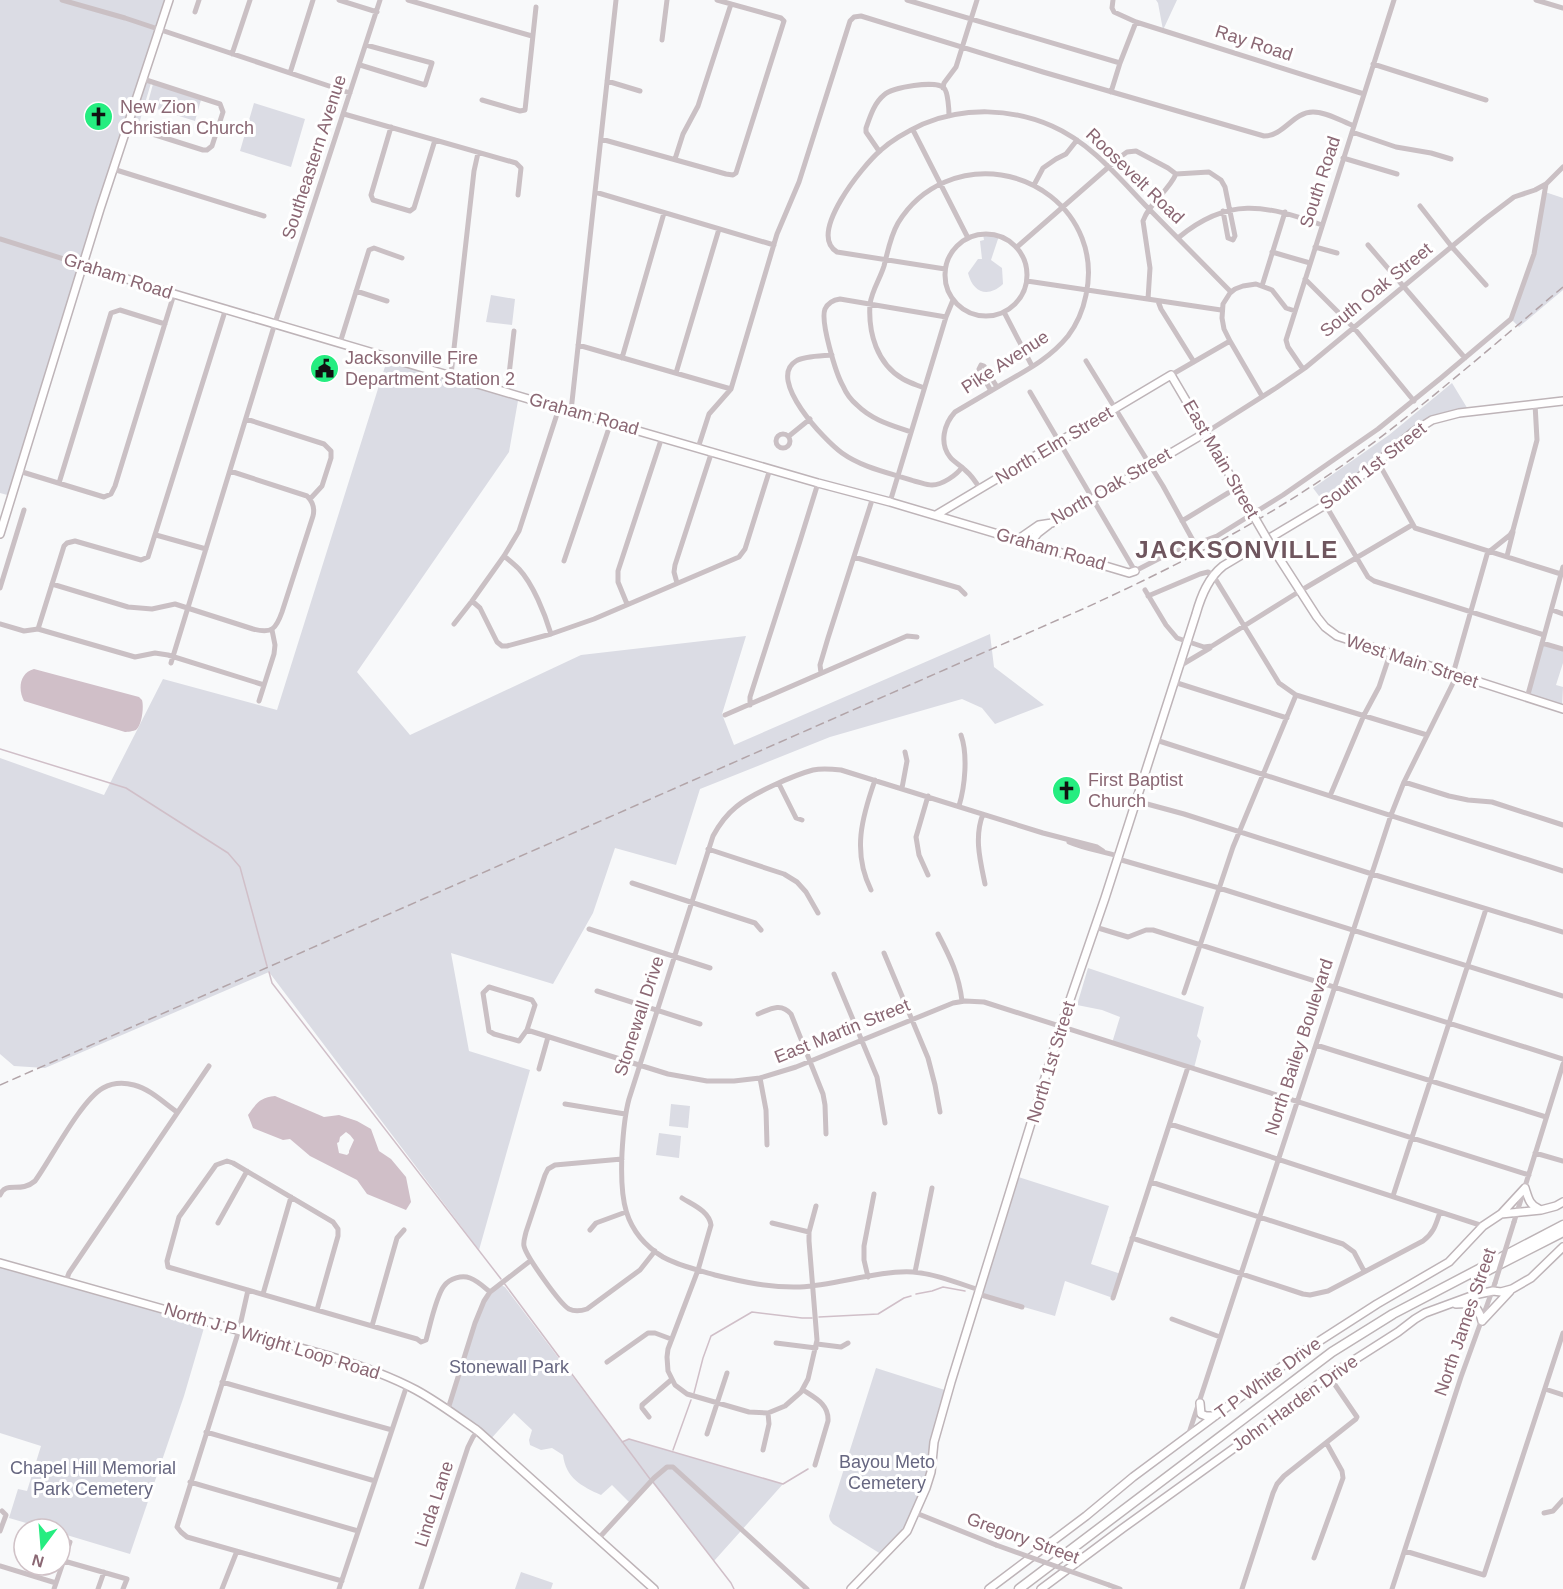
<svg xmlns="http://www.w3.org/2000/svg" width="1563" height="1589" font-family="Helvetica,sans-serif">
  <style>
    .green { fill: #dbdce4 }
    .water { fill: #d0bfc8; fill-rule: evenodd }
    .lines { fill: none; stroke-linecap: round; stroke-linejoin: round }
    .stream { stroke: #d0bfc8; stroke-width: 1.5 }
    .major-casing { stroke: #beb4b8; stroke-width: 10 }
    .highway-casing { stroke: #bdb4b7; stroke-width: 11 }
    .minor { stroke: #cac0c4; stroke-width: 5 }
    .major { stroke: #fff; stroke-width: 7 }
    .highway { stroke: #fff; stroke-width: 8 }
    .rail { stroke: #b2a4a8; stroke-width: 1.5; stroke-dasharray: 9 4.5; stroke-linecap: butt }
    .major-bridge-casing { stroke: #beb4b8; stroke-width: 10; stroke-linecap: butt }
    .minor-bridge { stroke: #cac0c4; stroke-width: 5 }
    .major-bridge { stroke: #fff; stroke-width: 7 }
    .labels { text-anchor: middle; dominant-baseline: central; stroke-width: 6; stroke-linejoin: round; paint-order: stroke }
    .street-label { font-size: 18px; fill: #8a6773; stroke: #fff }
    .poi-label { font-size: 18px; fill: #8a6773; stroke: #fff; text-anchor: start }
    .park-label { font-size: 18px; fill: #676781; stroke: #fff }
    .district-label { font-size: 24px; font-weight: bold; letter-spacing: 1.5px; fill: #6f565e; stroke: #fff }
  </style>
  <rect width="100%" height="100%" fill="#f8f9fa"/>
  <path class="green" d="M0,0H169L11,496L0,493Z
    M1156,0H1177L1163,30L1158,3Z
    M146,82L151,83L138,127L131,123L144,83Z
    M153,84L201,100L195,121L147,106Z
    M254,103L305,119L291,167L240,151Z
    M1545,192L1563,198V290L1519,327L1511,319L1534,254Z
    M983,234L999,236L991,260L1002,268L1003,284C988,298 973,293 968,273L978,259H982L980,241L984,240Z
    M491,295L515,299L512,325L486,322Z
    M388,357L519,395L509,452L357,672L410,735L581,655L746,636L722,714L734,745L990,634L994,667L1044,705L995,724L982,708L962,699L830,737L700,789L676,865L615,848L593,913L553,984L451,953L469,1051L530,1070L479,1250L269,972L45,1068L14,1066L0,1054V758L104,795L163,679L277,710Z
    M1452,383L1469,411L1432,420L1325,504L1313,488L1389,435Z
    M1542,643L1563,650V663L1556,685L1563,687L1562,709L1528,698Z
    M1088,968L1204,1007L1197,1036L1201,1041L1194,1068L1112,1043L1120,1017L1102,1010L1077,1005Z
    M671,1104L690,1106L688,1128L669,1126Z
    M659,1133L681,1136L679,1158L656,1155Z
    M1015,1176L1109,1206L1091,1264L1121,1274L1113,1298L1065,1281L1055,1316L978,1294Z
    M0,1263L206,1321L184,1396L130,1554L60,1533V1529H47L9,1518L18,1489L27,1491L41,1446L0,1433Z
    M499,1284L505,1287L622,1442L629,1439L783,1484L714,1561L651,1481L630,1503L612,1485L601,1495C581,1486 566,1478 563,1455L552,1448L541,1450L530,1445L529,1440L532,1430L514,1413L489,1441L448,1409L481,1308Z
    M876,1368L948,1391L931,1472L911,1524L884,1556L833,1524L830,1520L829,1516Z
    M521,1572L553,1583L551,1589H515Z"/>
  <path class="water" d="M34,669L139,697L142,700C144,707 142,725 136,730C134,731 127,732 125,732L24,701C18,690 19,673 34,669Z
    M275,1096L324,1117L339,1115L357,1121L371,1129L379,1151L391,1159L406,1177L411,1202L406,1210L367,1194L357,1180L310,1156L290,1139L283,1140L253,1128L248,1115C257,1102 260,1098 275,1096ZM346,1132L350,1135L354,1140L349,1151V1153L347,1155L339,1153L337,1143L339,1142L340,1137Z"/>
  <g class="lines">
    <path class="stream" d="M0,749L126,788L228,853L240,867L267,966
      M269,972L272,983L501,1279
      M504,1283L650,1479
      M916,1294L932,1291L943,1287L965,1291
      M819,1317L878,1314L904,1298L911,1296
      M694,1393L703,1358L711,1336L752,1312L802,1318H812
      M622,1442L629,1439L783,1484L808,1469
      M673,1450L691,1400
      M653,1482L731,1583L734,1589"/>
    <defs>
      <path id="major" d="M83,265L174,294L559,408L818,483L890,502L1129,573L1135,571
        M936,515L1171,375L1221,460
        M0,534L100,209L169,0
        M1017,540L1039,525L1052,523L1205,433
        M1270,544L1317,617L1325,627L1337,636L1563,709
        M1035,545L1034,538L1038,533L1051,523
        M1525,1188C1528,1197 1529,1205 1539,1209
        M1501,1214L1525,1188
        M0,1263L329,1356C359,1365 388,1375 416,1390C438,1402 458,1417 478,1431L654,1589
        M1456,1304C1473,1303 1478,1305 1482,1321
        M1482,1321L1510,1291
        M1200,1403L1201,1414L1206,1416H1215
        M851,1589L907,1531L926,1488L931,1472L934,1442L951,1382L1061,1026L1105,898L1196,614C1201,596 1208,578 1223,566L1330,502L1413,432L1432,420L1459,413L1563,401
        M989,1589L1086,1516L1133,1477L1293,1358L1377,1304L1449,1262L1483,1226L1501,1214L1541,1210L1556,1206L1563,1202
        M1041,1589L1123,1528L1237,1446L1329,1376L1398,1332L1415,1319L1425,1313L1474,1295L1493,1291L1501,1292L1512,1289L1531,1278L1563,1247"/>
      <path id="highway" d="M1475,1277L1563,1232
        M1019,1589L1332,1352L1393,1314L1563,1225"/>
    </defs>
    <use href="#major" class="major-casing"/>
    <use href="#highway" class="highway-casing"/>
    <path class="minor" d="M62,0L125,18L350,93
      M339,0L377,12
      M408,0L532,36
      M907,0L1120,63
      M1113,0L1112,8L1114,12L1136,22L1364,94
      M1536,0L1563,8
      M195,12L199,0
      M662,40L667,0
      M232,54L250,0
      M1373,64L1486,100
      M360,65L425,85L432,63L366,45
      M290,73L313,0
      M607,81L640,91
      M943,88L944,83L956,67L977,0
      M1111,92L1120,63L1136,22
      M482,100L520,111L525,110L536,7
      M344,114L516,163L521,168L518,195
      M127,126L203,150H207L212,146L223,112L220,104L143,79
      M391,127L371,195L373,200L410,211L414,208L435,140
      M913,130L968,238
      M1352,132L1396,147L1431,153L1451,159
      M601,139L726,174L733,175L736,173L784,21L781,18L717,0
      M879,151L866,132V128C870,117 874,103 884,95C892,87 936,80 944,88C948,92 949,110 949,116
      M1343,158L1397,174
      M675,159L683,134L698,106L731,4
      M113,169L264,216
      M1034,185L1043,168L1056,159L1066,154L1077,140
      M595,192L774,245
      M1420,206L1452,247L1486,285
      M945 275a41 41 0 1 1 82 0a41 41 0 1 1-82 0Z
      M1178,238C1228,196 1265,205 1322,225
      M0,239L83,265
      M1368,245L1465,358
      M1017,247L1120,157L1127,152L1136,151L1168,168L1176,174L1209,172L1221,180L1225,187L1235,236L1233,240L1228,238L1223,211
      M1315,247L1337,253
      M1272,252L1310,263
      M945,269L837,252C807,234 863,165 881,150C893,139 908,131 923,124C964,107 1011,108 1052,126C1091,143 1119,178 1148,208C1176,236 1203,264 1231,292
      M1305,279L1354,328L1414,401
      M1027,281L1221,310
      M1262,286L1285,212
      M356,291L387,301
      M1148,299L1150,268L1143,221C1149,203 1168,192 1176,174
      M1158,301L1161,309L1194,362
      M1004,312L1032,366
      M340,343L369,250L374,248L402,258
      M578,345L731,389
      M832,355C822,356 804,356 796,361C766,379 825,441 842,453C863,468 890,473 914,481C920,482 926,485 932,485C942,485 957,475 962,467
      M622,358L664,213
      M1086,361L1163,486L1195,544
      M1303,369L1288,347L1286,340L1394,0
      M676,373L719,229
      M451,375L474,171L478,153
      M1171,375L1230,341
      M924,388C917,385 910,383 903,379C877,364 868,333 870,304C872,290 880,279 884,266C888,251 890,237 898,223C909,205 926,190 945,182C1020,151 1104,213 1086,295C1083,310 1077,324 1068,336C1051,357 1029,369 1006,382C989,392 972,402 955,412C944,424 939,443 950,457C954,462 960,465 965,470C971,475 976,482 980,489
      M991,391L979,369L981,365L984,366L997,387
      M507,392L514,331
      M1030,392L1135,571L1168,554L1217,536L1283,495L1378,429L1441,378L1511,319L1534,254L1546,184
      M1262,396L1230,341L1224,329L1222,318L1223,304L1230,293L1235,289L1243,286L1256,284L1272,290L1286,308L1295,311
      M571,411L616,0
      M246,419L324,444L331,451V458L322,486L310,499
      M911,432C891,425 872,420 857,405C851,400 846,393 843,386C836,374 820,321 825,309C828,303 833,300 840,299L946,317
      M1205,433L1276,388L1305,368L1485,219L1514,197L1535,190L1546,184L1563,167
      M776 441a7 7 0 1 1 14 0a7 7 0 1 1-14 0Z
      M789,436L810,419
      M698,448L709,414L731,389L777,234L799,182L850,21L854,17L861,16L1043,72L1264,136C1284,136 1293,112 1313,112C1327,112 1341,121 1354,126
      M1378,462L1415,528L1561,574
      M19,471L104,497L111,494L115,486L174,294
      M59,483L111,313L120,310L165,324
      M890,502L946,317L953,300
      M1325,504L1368,577L1374,581L1544,635
      M1182,521L1228,493
      M156,535L206,549
      M1490,551L1510,535L1513,530L1537,440L1535,404
      M504,556C509,560 514,564 519,569C533,584 545,614 551,634
      M1507,556L1513,532
      M854,557L959,588L965,594
      M564,561L611,422
      M677,583L674,572L675,565L712,451
      M52,584L128,607L152,609L175,604L253,629C272,634 276,629 282,612L313,516C315,508 313,502 307,496L230,471
      M0,588L24,510
      M1145,590L1166,625L1177,638L1204,647L1212,646L1300,591L1412,525
      M1148,596L1200,574L1208,572L1213,575L1279,683L1296,695L1427,735
      M472,601L480,608L497,642L502,646H507L551,634L594,619L739,557L745,549L770,469
      M627,604L618,582V571L662,437
      M1552,610L1563,614
      M0,624L24,631L38,629L135,657L155,653L168,655L264,685
      M454,624L472,601L504,556L519,531L559,408
      M38,629L64,546L67,543L75,541L141,560L148,557L226,308
      M1542,643L1563,649
      M171,663L275,323L380,0
      M1178,667L1210,648
      M821,673L820,665L828,638L873,497
      M1453,674L1488,551
      M1174,682L1287,718
      M1527,698L1563,567
      M259,701L274,654L275,645L272,630
      M750,705V697L757,675L800,541L818,483
      M725,715L907,636L917,637
      M1156,740L1563,871
      M1404,782L1449,796L1468,800L1492,802L1563,825
      M779,784L796,818L802,820
      M902,788L907,761L905,752
      M1330,796L1364,715L1379,687L1390,654
      M1136,801L1184,814L1372,874L1563,932
      M959,806C965,786 968,755 961,735
      M983,814C974,837 980,860 985,884
      M1069,842C1085,849 1102,851 1118,856
      M708,849L784,874L797,882L806,892L818,913
      M1118,859L1219,888L1563,996
      M928,875L919,855L916,837L928,796
      M632,883L755,923L761,930
      M871,890C852,852 862,817 875,780
      M1095,927L1128,937L1146,930H1153L1563,1059
      M589,929L710,968
      M938,934C950,957 959,975 962,1001
      M884,953L928,1058L935,1085L940,1112
      M834,974L877,1077L885,1123
      M489,987L532,1000L535,1005L527,1030L519,1041L494,1034L489,1031L483,993Z
      M597,991L700,1024
      M1184,993L1233,847L1296,695
      M758,1014C770,1009 781,1002 791,1014L823,1094L825,1105L826,1134
      M527,1030L668,1074L707,1081H734L760,1078L796,1067L953,1003L965,1001L984,1002L1529,1175
      M1316,1045L1546,1117
      M539,1069L548,1037
      M760,1078L766,1110L767,1145
      M565,1104L625,1114
      M1170,1124L1483,1226
      M1535,1153L1563,1161
      M622,1159L555,1165L548,1169L545,1175L526,1232C525,1237 523,1242 524,1246C526,1256 560,1304 569,1309C575,1312 581,1311 587,1309L640,1270L655,1251
      M1151,1182L1343,1244L1354,1252L1364,1271
      M0,1195C6,1180 20,1194 35,1181C51,1159 81,1100 103,1088C112,1083 123,1082 134,1085C150,1089 164,1103 177,1112
      M1393,1196L1486,909
      M682,1198C693,1205 709,1211 711,1225L698,1270L668,1349L667,1357L668,1371L675,1385L687,1394L749,1412L768,1413L785,1406L801,1392L808,1379L817,1340L809,1241V1232L816,1206
      M1514,1222L1563,1064
      M218,1223L247,1171
      M772,1223L809,1232
      M590,1230L596,1223L626,1212
      M1132,1238L1303,1294L1310,1295L1328,1291L1423,1241C1434,1233 1436,1224 1440,1212
      M915,1272L932,1188
      M868,1277L864,1260V1246L874,1194
      M66,1281L69,1273L209,1066
      M248,1290L239,1330L177,1527L181,1532L187,1537L342,1581
      M979,1290C958,1283 936,1274 913,1272C878,1270 837,1285 800,1287C771,1288 743,1282 715,1275C698,1270 679,1266 663,1257C622,1232 620,1196 622,1153C623,1135 624,1117 629,1099L713,836C719,825 726,815 736,807C751,794 794,775 813,770C822,768 832,769 841,770L1043,833L1097,847L1103,851
      M263,1294L291,1197
      M978,1294L1022,1307
      M1113,1298L1188,1067
      M317,1310L338,1236V1229L333,1222L233,1163L227,1161L216,1165L179,1217L167,1261L168,1267L417,1339L421,1342L426,1340C430,1326 436,1296 444,1286C450,1278 462,1275 470,1278C478,1281 484,1287 490,1292
      M1172,1319L1220,1337
      M372,1326L397,1238L404,1230
      M776,1343L816,1348
      M817,1344L841,1347L848,1343
      M607,1362L648,1333H655L671,1339
      M222,1382L392,1430
      M1545,1389L1563,1395
      M803,1390C815,1398 829,1404 828,1421L815,1465
      M448,1409L475,1323L484,1301L490,1292L530,1261
      M649,1417L642,1408V1405L671,1380
      M206,1432L375,1481
      M707,1434L727,1373
      M1188,1436L1391,815L1404,782L1457,675
      M763,1450L769,1424L768,1413
      M190,1482L358,1531
      M916,1513L996,1545
      M1544,1513L1553,1511L1563,1500
      M0,1531L6,1515L2,1511
      M598,1539L654,1478L667,1467H673L807,1589
      M1405,1551L1484,1575L1563,1333
      M1314,1558L1343,1478L1342,1471L1327,1444
      M64,1561L127,1579L123,1589
      M0,1566L56,1583
      M1109,1585L1120,1589
      M54,1589L70,1542
      M98,1589L104,1572
      M222,1589L237,1551
      M339,1589L407,1385
      M421,1589L468,1447L473,1437L478,1431
      M1242,1589L1273,1493L1277,1484L1284,1476L1356,1419L1357,1417L1329,1376
      M1392,1589L1461,1377L1495,1283"/>
    <use href="#major" class="major"/>
    <use href="#highway" class="highway"/>
    <path class="rail" d="M0,1085L1085,608C1177,566 1260,523 1343,465C1420,410 1491,347 1563,287"/>
    <defs>
      <path id="major-bridge" d="M1221,460L1270,544"/>
    </defs>
    <use href="#major-bridge" class="major-bridge-casing"/>
    <path class="minor-bridge" d="M1495,1283L1514,1222
      M996,1545L1109,1585"/>
    <use href="#major-bridge" class="major-bridge"/>
  </g>
  <defs>
    <symbol id="church-disc" viewBox="-11 -11 22 22"><circle r="9.5" fill="#25ed80" stroke="#fff"/><path d="M-1.2-6h2.4v3.5h3.3v2.4h-3.3V6h-2.4V-.1h-3.3v-2.4h3.3Z" fill="#111"/></symbol>
    <symbol id="civic-disc" viewBox="-11 -11 22 22"><circle r="9.5" fill="#25ed80" stroke="#fff"/><path d="M-.6-6.5H3V-4.5H.6V-3L4-1V1h2V6H-6V1h2V-1L-.6-3ZM-1.2 2.5V6h2.4V2.5Z" fill="#111"/></symbol>
  </defs>
  <g fill-rule="evenodd">
    <use href="#church-disc" x="82" y="100" width="33" height="33"/>
    <use href="#civic-disc" x="308" y="352" width="33" height="33"/>
    <use href="#church-disc" x="1050" y="774" width="33" height="33"/>
  </g>
  <g class="labels">
    <g class="street-label">
      <text transform="translate(1254 43) rotate(18)">Ray Road</text>
      <text transform="translate(314 157) rotate(-72)">Southeastern Avenue</text>
      <text transform="translate(1135 176) rotate(44)">Roosevelt Road</text>
      <text transform="translate(1320 182) rotate(-72)">South Road</text>
      <text transform="translate(118 276) rotate(18)">Graham Road</text>
      <text transform="translate(1376 290) rotate(-39)">South Oak Street</text>
      <text transform="translate(1005 362) rotate(-33)">Pike Avenue</text>
      <text transform="translate(584 414) rotate(16)">Graham Road</text>
      <text transform="translate(1054 445) rotate(-31)">North Elm Street</text>
      <text transform="translate(1221 459) rotate(60)">East Main Street</text>
      <text transform="translate(1373 466) rotate(-38)">South 1st Street</text>
      <text transform="translate(1111 486) rotate(-30)">North Oak Street</text>
      <text transform="translate(1051 549) rotate(16)">Graham Road</text>
      <text transform="translate(1412 661) rotate(18)">West Main Street</text>
      <text transform="translate(639 1016) rotate(-72)">Stonewall Drive</text>
      <text transform="translate(842 1031) rotate(-22)">East Martin Street</text>
      <text transform="translate(1299 1047) rotate(-72)">North Bailey Boulevard</text>
      <text transform="translate(1051 1062) rotate(-73)">North 1st Street</text>
      <text transform="translate(1465 1322) rotate(-71)">North James Street</text>
      <text transform="translate(272 1341) rotate(17)">North J P Wright Loop Road</text>
      <text transform="translate(1268 1378) rotate(-36)">T P White Drive</text>
      <text transform="translate(1295 1403) rotate(-36)">John Harden Drive</text>
      <text transform="translate(434 1504) rotate(-72)">Linda Lane</text>
      <text transform="translate(1023 1538) rotate(20)">Gregory Street</text>
    </g>
    <g class="poi-label">
      <text x="120" y="107">New Zion<tspan x="120" dy="21">Christian Church</tspan></text>
      <text x="345" y="358">Jacksonville Fire<tspan x="345" dy="21">Department Station 2</tspan></text>
      <text x="1088" y="780">First Baptist<tspan x="1088" dy="21">Church</tspan></text>
    </g>
    <g class="park-label">
      <text x="509" y="1367">Stonewall Park</text>
      <text x="887" y="1462">Bayou Meto<tspan x="887" dy="21">Cemetery</tspan></text>
      <text x="93" y="1468">Chapel Hill Memorial<tspan x="93" dy="21">Park Cemetery</tspan></text>
    </g>
    <g class="district-label">
      <text x="1237" y="549">JACKSONVILLE</text>
    </g>
  </g>
  <g transform="translate(42 1547) rotate(196)"><circle r="28" fill="#ffffff" stroke="#d0c2c7" stroke-width="1.5"/>
  <path d="M0-4.5L10 22L0 15L-10 22Z" fill="#25ed80"/>
  <text y="-9" font-size="16" font-weight="bold" text-anchor="middle" fill="#8a6773">N</text>
  </g>
</svg>
